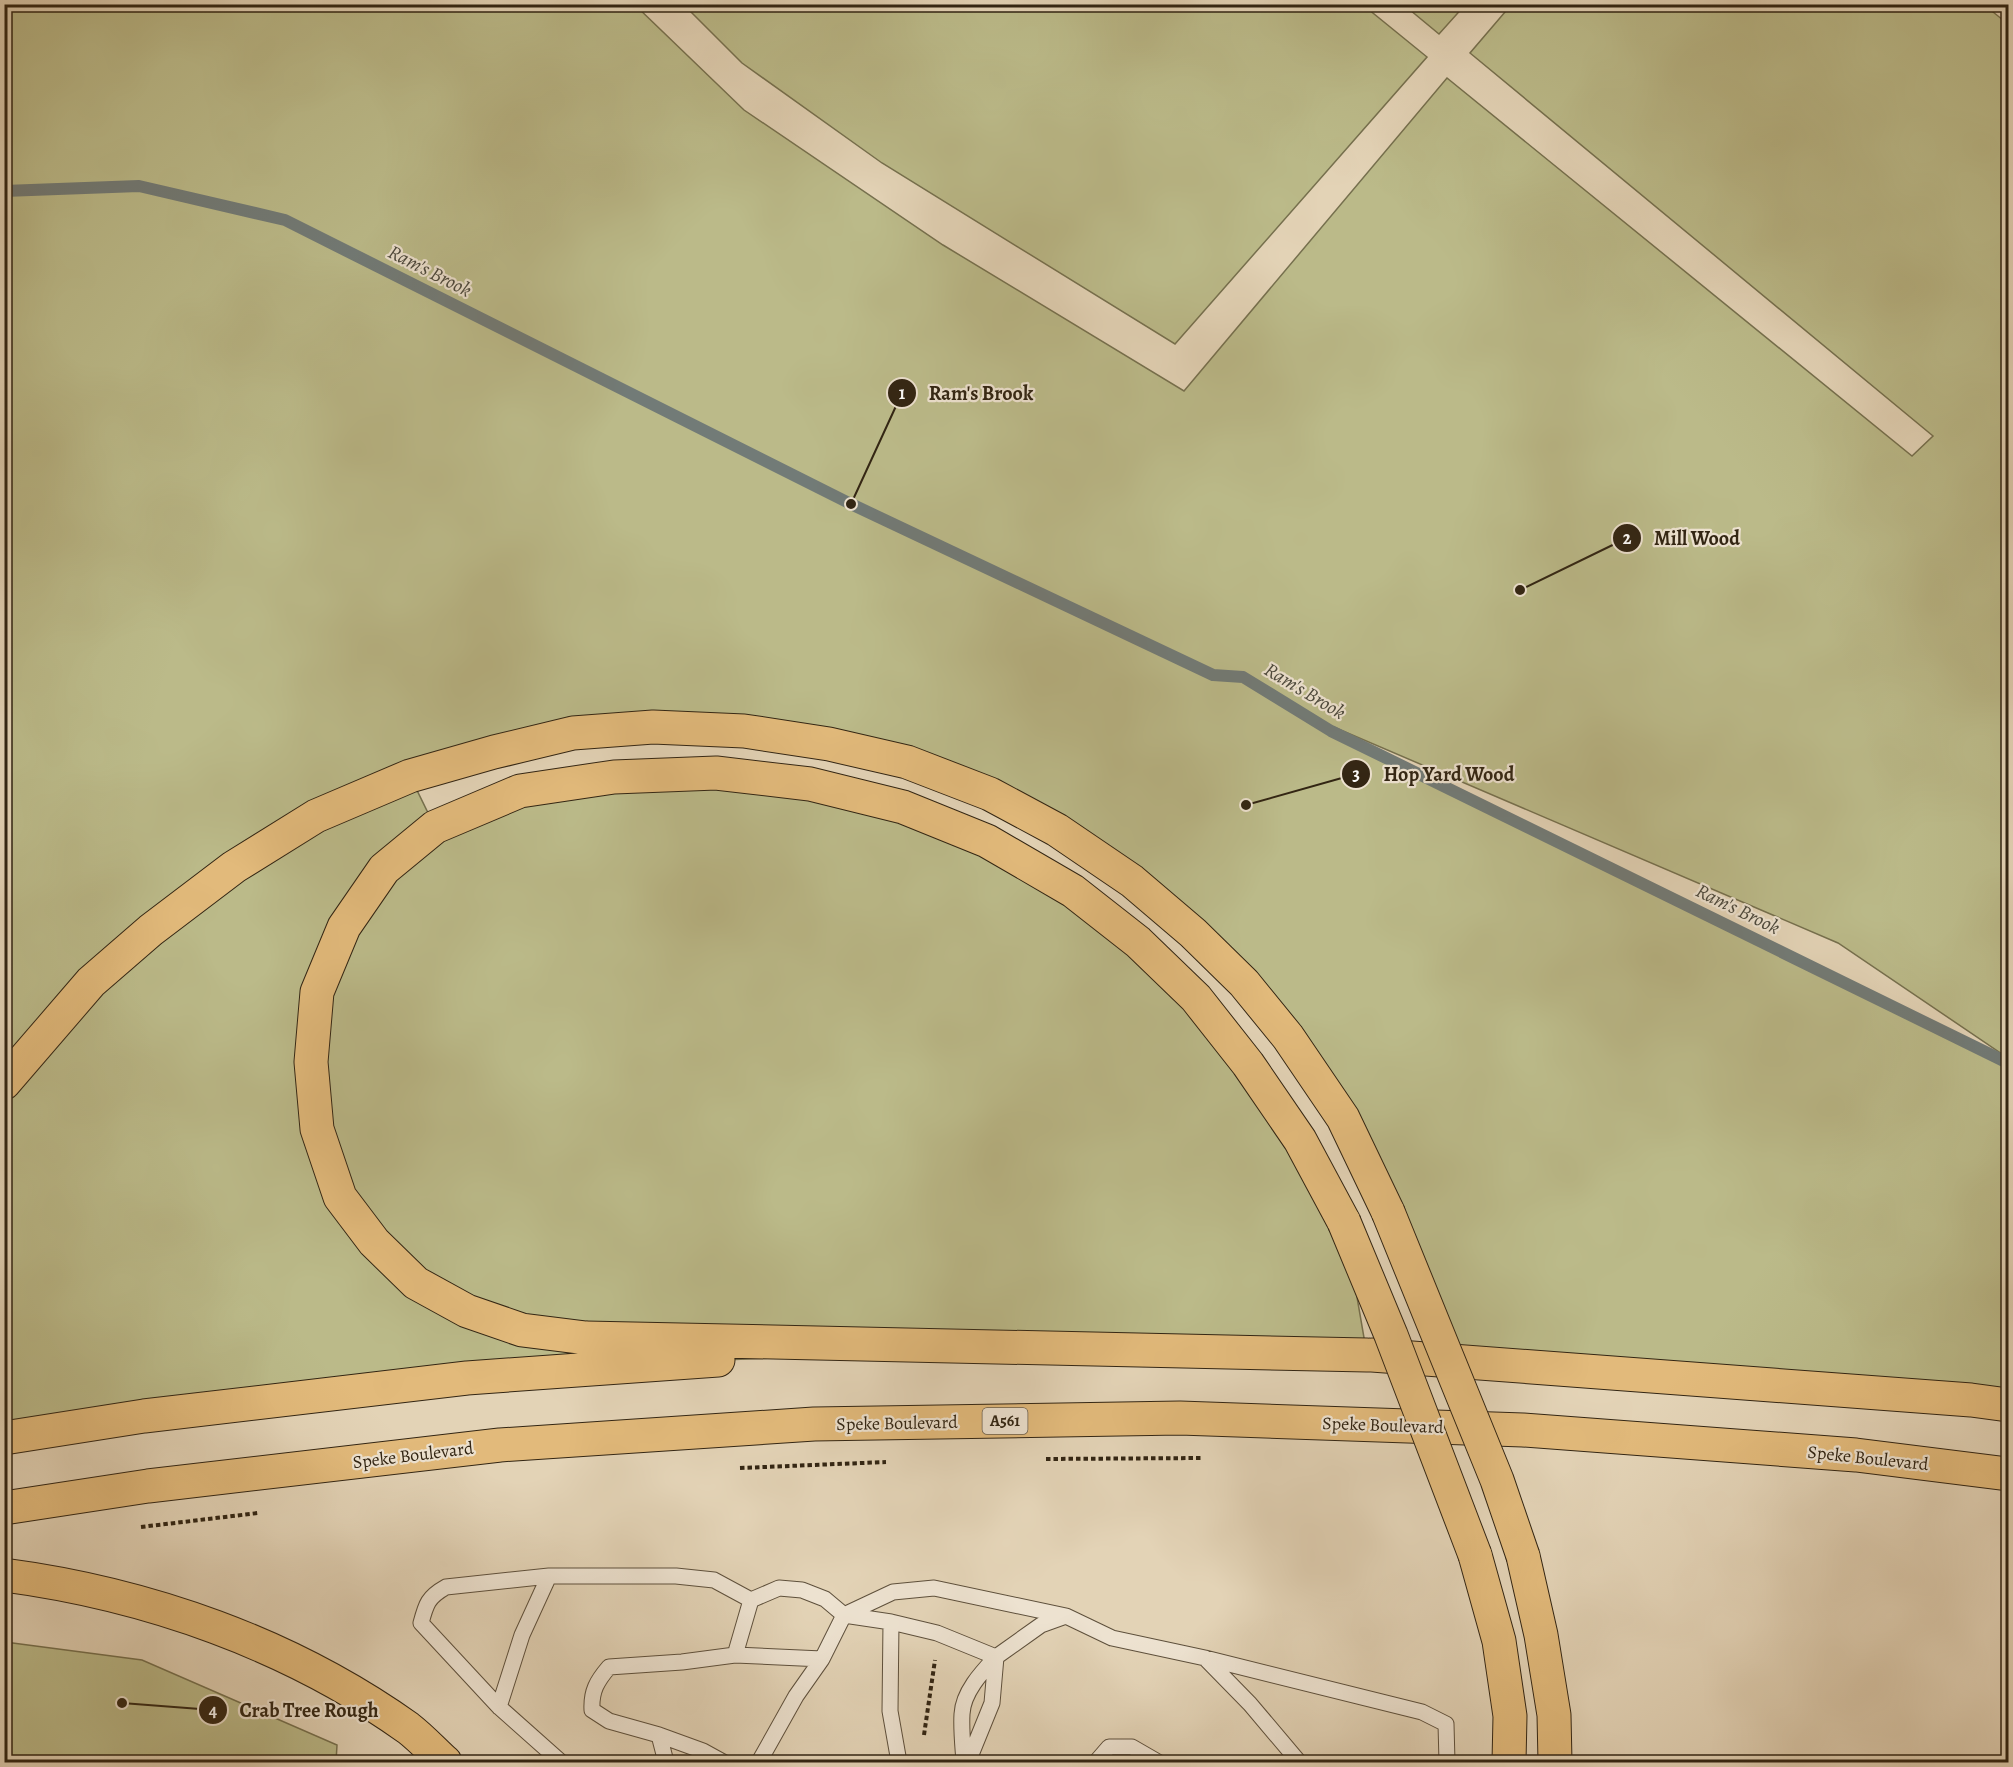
<svg xmlns="http://www.w3.org/2000/svg" width="2013" height="1767" font-family="Alegreya,serif">
  <style>
    .green { fill: #bbba89; stroke: #76704e; stroke-width: 1.5 }
    .lines { fill: none; stroke-linecap: round; stroke-linejoin: round }
    .stream { stroke: #727b77; stroke-width: 12 }
    .lane-casing { stroke: #5e503c; stroke-width: 17 }
    .highway-casing { stroke: #322513; stroke-width: 35 }
    .path { stroke: #322513; stroke-width: 4; stroke-dasharray: 4.5 3; stroke-linecap: butt }
    .lane { stroke: #ede2d0; stroke-width: 15 }
    .highway { stroke: #e2ba7b; stroke-width: 33 }
    .highway-bridge-casing { stroke: #322513; stroke-width: 35; stroke-linecap: butt }
    .highway-bridge { stroke: #e2ba7b; stroke-width: 33 }
    .labels { text-anchor: middle; dominant-baseline: central; stroke-width: 4.5; stroke-linejoin: round; paint-order: stroke }
    .shield { fill: #ede2d0; stroke: #6a5e4c; stroke-width: 1.5 }
    .shield-label { font-size: 16px; font-weight: bold; fill: #322513 }
    .street-label { font-size: 18px; fill: #322513; stroke: #ede2d0 }
    .water-label { font-size: 20px; font-style: italic; fill: #4c493d; stroke: #ede2d0 }
    .leader { fill: none; stroke: #322513; stroke-width: 2 }
    .callout-dot { fill: #322513; stroke: #ede2d0; stroke-width: 2 }
    .mark-label { font-size: 18px; text-anchor: middle; font-weight: bold; fill: #fff }
    .callout-label { font-size: 20px; text-anchor: middle; font-weight: bold; fill: #322513; stroke: #ede2d0; stroke-width: 4.5; stroke-linejoin: round; paint-order: stroke }
  </style>
  <rect width="100%" height="100%" fill="#e3d3b6"/>
  <filter id="stains"><feTurbulence type="fractalNoise" baseFrequency=".00333" numOctaves="4"/><feColorMatrix values="0 0 0 0 .2 0 0 0 0 .09 0 0 0 0 .02 0 0 0 .5 -.17"/></filter>
  <radialGradient id="worn" r=".72"><stop offset=".6" stop-color="#630" stop-opacity="0"/><stop offset="1" stop-color="#630" stop-opacity=".3"/></radialGradient>
  <path class="green" d="M1983,4L2008,24V1058L1838,943L1308,716L1331,731L2008,1063V1405L1442,1345L1343,1118L1132,881L907,762L653,727L410,776L435,827L614,777L903,807L1138,942L1344,1222L1367,1355L893,1353L700,1361L5,1438V5H635L744,110L943,245L1184,391L1447,78L1912,456L1933,436L1470,53L1511,5Z
    M684,5H1363L1427,57L1175,344L882,163L742,63Z
    M1404,5H1465L1439,34Z
    M5,1642L142,1660L337,1745L336,1762H5Z"/>
  <g class="lines">
    <path class="stream" d="M4,191L139,186L285,220L851,504L1213,675L1243,677L1331,731L2008,1063"/>
    <defs>
      <path id="lane" d="M891,1622L937,1633L996,1657C982,1672 963,1692 962,1714C961,1730 963,1747 964,1762
        M735,1655L751,1600
        M1205,1658L1250,1704L1299,1762
        M499,1707L522,1635L549,1576
        M659,1735L666,1762
        M561,1762L499,1707L421,1623C426,1604 428,1597 446,1587L549,1576H676L714,1580L751,1600L779,1588L802,1590L825,1599L844,1615L893,1592L934,1588L1066,1616L1112,1638L1205,1658L1422,1712L1446,1724L1447,1762
        M723,1762L703,1751L659,1735L609,1721L592,1710C591,1691 597,1681 609,1667L682,1662L735,1655L822,1659L844,1615L891,1622L890,1711L899,1762
        M759,1762L796,1696L822,1659
        M968,1762L992,1703L996,1657L1041,1625L1066,1616
        M1096,1762L1109,1747H1132L1158,1762"/>
      <path id="highway" d="M4,1083L91,982L151,930L234,867L316,816L410,776L494,752L573,733L653,727L744,731L829,744L907,762L990,794L1057,830L1132,881L1193,933L1244,983L1288,1037L1343,1118L1388,1212
        M1344,1222L1300,1140L1248,1064L1196,998L1138,942L1073,891L987,841L903,807L810,784L716,773L614,777L520,791L435,827L384,869L344,927L317,992L311,1062L317,1129L340,1197L374,1242L416,1283L467,1311L522,1330L586,1338L1367,1355
        M1372,1355L1971,1400L2008,1405
        M4,1438L144,1416L467,1378L718,1360
        M4,1508L148,1486L500,1445L814,1424L1180,1418L1523,1430L1856,1455L2008,1474
        M1475,1555L1499,1641L1510,1716L1509,1762
        M1523,1556L1541,1635L1554,1715L1555,1762
        M4,1575C148,1594 290,1644 408,1728C421,1738 433,1751 445,1762"/>
    </defs>
    <use href="#lane" class="lane-casing"/>
    <use href="#highway" class="highway-casing"/>
    <path class="path" d="M1046,1459L1201,1458
      M740,1468L886,1462
      M141,1527L258,1513
      M924,1735L935,1660"/>
    <use href="#lane" class="lane"/>
    <use href="#highway" class="highway"/>
    <defs>
      <path id="highway-bridge" d="M1388,1212L1497,1480L1523,1556
        M1344,1222L1391,1335L1475,1555"/>
    </defs>
    <use href="#highway-bridge" class="highway-bridge-casing"/>
    <use href="#highway-bridge" class="highway-bridge"/>
  </g>
  <g class="labels">
    <rect class="shield" x="982.5" y="1408" width="45" height="26" rx="4.5"/>
    <g class="shield-label">
      <text x="1005" y="1421">A561</text>
    </g>
    <g class="street-label">
      <text transform="translate(897 1423) rotate(-1)">Speke Boulevard</text>
      <text transform="translate(1383 1425) rotate(2)">Speke Boulevard</text>
      <text transform="translate(413 1455) rotate(-7)">Speke Boulevard</text>
      <text transform="translate(1868 1458) rotate(6)">Speke Boulevard</text>
    </g>
    <g class="water-label">
      <text transform="translate(430 271) rotate(27)">Ram's Brook</text>
      <text transform="translate(1305 691) rotate(31)">Ram's Brook</text>
      <text transform="translate(1738 909) rotate(26)">Ram's Brook</text>
    </g>
  </g>
  <path class="leader" d="M851 504L902 393M1520 590L1627 538M1246 805L1356 774M122 1703L213 1710"/>
  <g class="callout-dot">
    <circle cx="851" cy="504" r="6"/>
    <circle cx="1520" cy="590" r="6"/>
    <circle cx="1246" cy="805" r="6"/>
    <circle cx="122" cy="1703" r="6"/>
    <circle cx="902" cy="393" r="15"/>
    <circle cx="1627" cy="538" r="15"/>
    <circle cx="1356" cy="774" r="15"/>
    <circle cx="213" cy="1710" r="15"/>
  </g>
  <g class="mark-label">
    <text x="902" y="399">1</text>
    <text x="1627" y="544">2</text>
    <text x="1356" y="780">3</text>
    <text x="213" y="1716">4</text>
  </g>
  <g class="callout-label">
    <text x="981" y="400">Ram's Brook</text>
    <text x="1697" y="545">Mill Wood</text>
    <text x="1449" y="781">Hop Yard Wood</text>
    <text x="309" y="1717">Crab Tree Rough</text>
  </g>
  <rect width="2013" height="1767" fill="none" stroke="#e3d3b6" stroke-width="24"/>
  <rect x="6" y="6" width="2001" height="1755" fill="none" stroke="#322513" stroke-width="3"/>
  <rect x="12" y="12" width="1989" height="1743" fill="none" stroke="#322513" stroke-width="1.5"/>
  <rect width="100%" height="100%" filter="url(#stains)"/>
  <rect width="100%" height="100%" fill="url(#worn)"/>
</svg>
